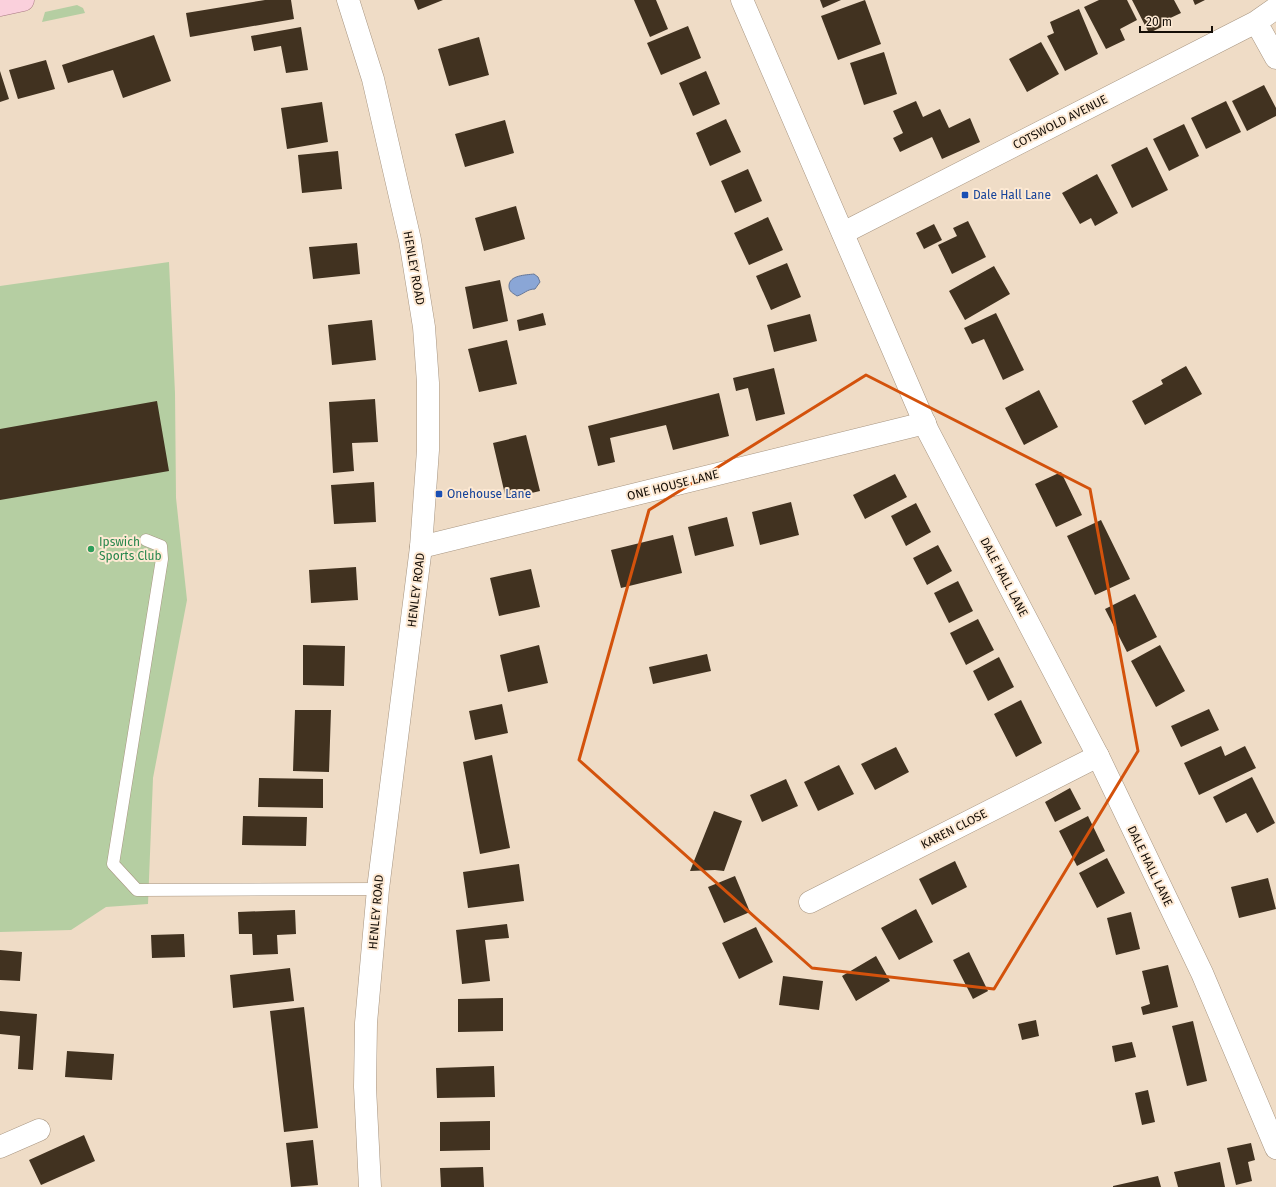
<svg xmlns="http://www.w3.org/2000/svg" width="1276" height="1187" font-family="'Fira Sans',sans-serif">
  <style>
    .green { fill: #b5cea2 }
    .water { fill: #8aa6d6; stroke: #677898 }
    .building { fill: #413220 }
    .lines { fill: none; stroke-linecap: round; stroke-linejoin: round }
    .service-casing { stroke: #a79581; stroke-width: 13 }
    .minor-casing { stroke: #a79581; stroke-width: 23 }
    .tertiary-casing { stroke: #a79581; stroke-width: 23 }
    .primary-casing { stroke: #a77882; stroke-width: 23 }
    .service { stroke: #fff; stroke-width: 12 }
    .minor { stroke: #fff; stroke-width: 22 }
    .tertiary { stroke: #fff; stroke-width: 22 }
    .primary { stroke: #fad0dc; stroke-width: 22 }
    .marked { fill: none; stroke: #d3520c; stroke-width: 3; stroke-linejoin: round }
    .transit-dot { fill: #1a4fb4; stroke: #fde9d3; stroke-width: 1.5 }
    .leisure-dot { fill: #2e9e5b; stroke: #fde9d3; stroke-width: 1.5 }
    .labels { text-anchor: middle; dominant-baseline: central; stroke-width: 4; stroke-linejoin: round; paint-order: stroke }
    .street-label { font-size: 12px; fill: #150e07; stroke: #fde9d3 }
    .transit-label { font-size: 12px; fill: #164399; stroke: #fde9d3; text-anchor: start }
    .leisure-label { font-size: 12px; fill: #27864d; stroke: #fde9d3; text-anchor: start }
  </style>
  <rect width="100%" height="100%" fill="#efdcc6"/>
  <path class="green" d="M77,5L83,8L85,13L42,22L45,12Z
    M169,262L175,393L176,498L187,600L153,778L148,904L106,907L71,930L0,932V286Z"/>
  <path class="water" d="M534,274L538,277L540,282L535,289C527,289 524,294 517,296C513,293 509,292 509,286C509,275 526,275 534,274Z"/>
  <path class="building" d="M265,0H291L294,19L190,37L186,13Z
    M414,0H443L418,10Z
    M634,0H656L668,29L650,37Z
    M820,0H841L823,8Z
    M865,0L881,44L838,60L821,16Z
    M1099,0H1127L1137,20L1120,29L1125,40L1106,49L1084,7Z
    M1132,0H1174L1181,13L1166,20L1168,24L1149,33Z
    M1193,0H1205L1195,5Z
    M1079,9L1098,54L1065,71L1047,36L1054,33L1050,22Z
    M688,26L701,58L661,75L647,43Z
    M301,27L308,70L286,73L281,46L254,51L251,36Z
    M154,35L171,81L123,98L113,70L68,83L62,65Z
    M479,37L489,75L449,86L438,49Z
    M1041,42L1059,74L1027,92L1009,59Z
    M884,52L897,94L864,105L850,63Z
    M46,60L55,89L18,99L9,70Z
    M0,71L9,99L0,102Z
    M706,71L720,104L693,116L679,83Z
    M1264,85L1276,108V116L1247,131L1232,101Z
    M916,101L923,117L940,109L949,128L970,118L980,142L942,159L932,137L900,152L893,138L903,133L893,111Z
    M1226,101L1241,132L1206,149L1191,118Z
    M322,102L328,142L287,149L281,108Z
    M726,119L741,152L710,166L696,133Z
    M505,120L514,153L465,167L455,134Z
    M1184,124L1199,156L1169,171L1153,139Z
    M1147,147L1168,190L1132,208L1111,165Z
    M338,151L342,189L302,193L298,155Z
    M748,169L762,201L735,213L721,181Z
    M1097,174L1118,213L1095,226L1091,218L1080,224L1062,193Z
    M516,206L525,239L484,251L475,218Z
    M768,217L783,250L749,265L734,233Z
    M968,221L986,257L952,274L938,245L957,236L953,228Z
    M934,224L942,240L924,249L916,233Z
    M357,243L360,274L313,279L309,247Z
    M787,263L801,297L771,310L756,276Z
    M994,266L1010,294L965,320L949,291Z
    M500,280L508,321L473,329L465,287Z
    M543,313L546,325L519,331L517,320Z
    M996,313L1024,370L1003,380L984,339L972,344L964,328Z
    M810,314L817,341L774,352L767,325Z
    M372,320L376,360L332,365L328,325Z
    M507,340L517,384L479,392L468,349Z
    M1186,366L1202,394L1145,425L1132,401L1163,384L1161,380Z
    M774,368L785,414L756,421L748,388L736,391L733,378Z
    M1039,390L1058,427L1024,445L1005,408Z
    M719,393L729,436L673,450L666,425L610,438L615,462L598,466L588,426Z
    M375,399L378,442L352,443L354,471L333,473L329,402Z
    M157,401L169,471L0,500V429Z
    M526,435L540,491L506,499L493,443Z
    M1061,472L1082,515L1056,527L1035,484Z
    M895,474L907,497L865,519L853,495Z
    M374,482L376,522L334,524L331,485Z
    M791,502L799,535L760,545L752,512Z
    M916,503L931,532L906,546L891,516Z
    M727,517L734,546L695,556L688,527Z
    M1101,520L1130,579L1095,595L1067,536Z
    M673,535L682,573L621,588L611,550Z
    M938,545L952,571L927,585L913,558Z
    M356,567L358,600L311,603L309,570Z
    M531,569L540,607L499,616L490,578Z
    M958,581L973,611L949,623L934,593Z
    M1135,594L1157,637L1127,652L1105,609Z
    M978,619L994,650L966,665L950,633Z
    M303,645L345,646L344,686L303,685Z
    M539,645L548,683L508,692L500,655Z
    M1160,645L1185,691L1156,707L1131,661Z
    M707,654L711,671L653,684L649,667Z
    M999,657L1014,687L988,701L973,671Z
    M1021,700L1042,743L1016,757L994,714Z
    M502,704L508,733L475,740L469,711Z
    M1209,709L1219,730L1181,747L1171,726Z
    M295,710H331L329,772L293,771Z
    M1221,746L1225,756L1245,746L1256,768L1199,795L1184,763Z
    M896,747L909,772L875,790L861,764Z
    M492,755L510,848L480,854L463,762Z
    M839,765L854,794L818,811L804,782Z
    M1252,777L1275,823L1257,833L1246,813L1226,823L1213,797Z
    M259,778L323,779V808L258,807Z
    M786,779L798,806L762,822L750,795Z
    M1070,788L1081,809L1055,822L1045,802Z
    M714,811L742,821L724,871L715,870L690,871Z
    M243,816L307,817L306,846L242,845Z
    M1088,816L1105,851L1077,866L1059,831Z
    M1107,858L1125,893L1097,908L1079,873Z
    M955,861L967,887L932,905L919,879Z
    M519,864L524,901L468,908L463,872Z
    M735,876L750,912L724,923L708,887Z
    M1268,878L1276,909L1239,918L1231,887Z
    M916,909L933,942L899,960L881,928Z
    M295,910L296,934L277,935L278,954L253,955L252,934H239L238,912Z
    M1131,912L1140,949L1116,955L1107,918Z
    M507,924L509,938L485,940L490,981L462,984L456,930Z
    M756,927L773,962L739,979L722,943Z
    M184,934L185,957L152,958L151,935Z
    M0,950L22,952L20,981L0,980Z
    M969,952L988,991L973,999L953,960Z
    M876,956L890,981L856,1001L842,976Z
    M1168,965L1178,1007L1143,1015L1141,1007L1150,1004L1142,971Z
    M290,968L294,1001L233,1008L230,975Z
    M783,976L823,981L819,1010L779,1005Z
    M503,998V1031L458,1032V999Z
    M304,1007L318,1128L284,1132L270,1011Z
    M0,1011L37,1014L33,1070L18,1069L20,1036L0,1034Z
    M1036,1020L1039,1036L1022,1040L1018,1024Z
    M1193,1021L1207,1081L1187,1086L1172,1026Z
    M1132,1042L1136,1057L1115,1062L1112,1046Z
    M67,1051L114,1054L112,1080L65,1077Z
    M494,1066L495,1097L437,1098L436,1068Z
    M1148,1090L1155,1122L1142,1125L1135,1093Z
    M490,1121V1150L440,1151V1122Z
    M84,1135L95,1161L41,1185L29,1160Z
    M313,1140L318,1185L291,1187L286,1143Z
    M1251,1143L1255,1160L1248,1162L1252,1181L1236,1185L1227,1148Z
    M1220,1162L1225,1187H1178L1174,1172Z
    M483,1167L484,1187H441L440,1168Z
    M1158,1176L1161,1187H1113V1186Z"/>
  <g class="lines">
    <defs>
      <path id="service" d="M146,540L161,546L162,559L113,864L137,890L378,889"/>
      <path id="minor" d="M1256,22L1276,58
        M843,233L1256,22L1276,8
        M421,547L925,423
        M810,902L1098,756
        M0,1147L39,1130"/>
      <path id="tertiary" d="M348,0L373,79L410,240L424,327L428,383V450L421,547L378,889L366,1023L365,1087L370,1187
        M742,0L928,431L1098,756L1202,973L1276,1148"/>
      <path id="primary" d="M0,5L23,0"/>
    </defs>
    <use href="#service" class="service-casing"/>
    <use href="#minor" class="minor-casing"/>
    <use href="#tertiary" class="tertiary-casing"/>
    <use href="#primary" class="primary-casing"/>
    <use href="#service" class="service"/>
    <use href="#minor" class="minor"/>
    <use href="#tertiary" class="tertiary"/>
    <use href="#primary" class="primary"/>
  </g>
  <path class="marked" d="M866,375L1090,489L1138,751L994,989L812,968L579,760L649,510Z"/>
  <g class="transit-dot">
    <rect x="961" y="191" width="8" height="8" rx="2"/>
    <rect x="435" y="490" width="8" height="8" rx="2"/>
  </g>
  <circle class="leisure-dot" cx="91" cy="549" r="4"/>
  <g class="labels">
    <g class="street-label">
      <text transform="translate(1060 122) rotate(-27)">COTSWOLD AVENUE</text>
      <text transform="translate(414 268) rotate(80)">HENLEY ROAD</text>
      <text transform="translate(673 485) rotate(-14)">ONE HOUSE LANE</text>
      <text transform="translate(1004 577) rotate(62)">DALE HALL LANE</text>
      <text transform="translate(416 590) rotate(-83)">HENLEY ROAD</text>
      <text transform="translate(954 829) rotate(-27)">KAREN CLOSE</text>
      <text transform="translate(1150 866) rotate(64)">DALE HALL LANE</text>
      <text transform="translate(376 912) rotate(-85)">HENLEY ROAD</text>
    </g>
    <g class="transit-label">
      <text x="973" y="195">Dale Hall Lane</text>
      <text x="447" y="494">Onehouse Lane</text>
    </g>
    <g class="leisure-label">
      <text x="99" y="542">Ipswich<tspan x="99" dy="14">Sports Club</tspan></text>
    </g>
  </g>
  <path d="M1140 26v6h72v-6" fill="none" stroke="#150e07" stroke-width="2"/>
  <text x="1146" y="26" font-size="12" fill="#150e07" stroke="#fde9d3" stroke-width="3" paint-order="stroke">20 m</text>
</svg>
